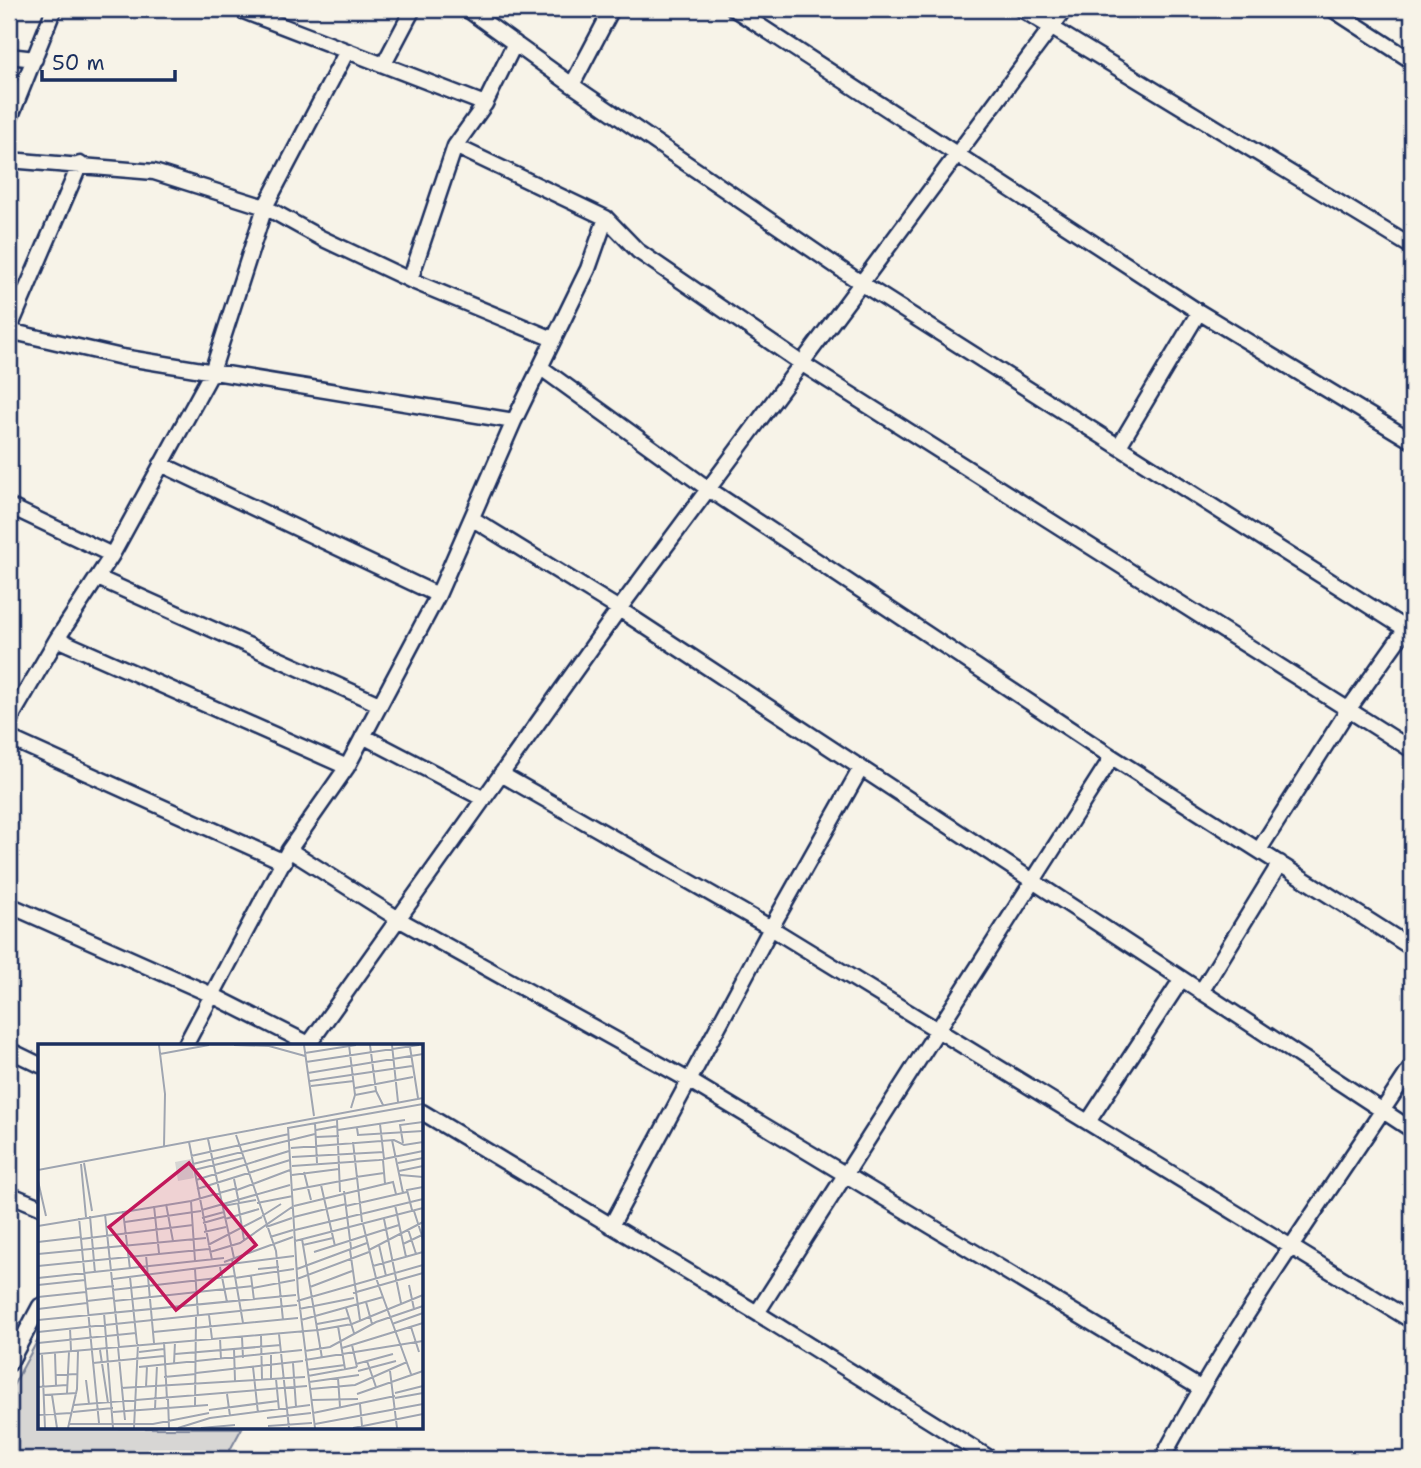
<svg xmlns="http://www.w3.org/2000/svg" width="1421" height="1468" font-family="'Shantell Sans',sans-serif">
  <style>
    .green { fill: #d7d6d4; stroke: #798299; stroke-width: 2 }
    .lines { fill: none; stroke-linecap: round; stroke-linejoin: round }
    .minor-casing { stroke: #1b2f5e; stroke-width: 19 }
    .minor { stroke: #f7f3e8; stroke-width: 14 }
    .inset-road { fill: none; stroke: #9fa5b1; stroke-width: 2 }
    .view { fill: #c2185b; fill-opacity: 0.15; stroke: #c2185b; stroke-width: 3.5 }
    .inset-edge { fill: none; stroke: #1b2f5e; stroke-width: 3.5 }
  </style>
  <rect width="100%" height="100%" fill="#f7f3e8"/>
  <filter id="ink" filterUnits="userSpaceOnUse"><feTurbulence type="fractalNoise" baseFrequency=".0143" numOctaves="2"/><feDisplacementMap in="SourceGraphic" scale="14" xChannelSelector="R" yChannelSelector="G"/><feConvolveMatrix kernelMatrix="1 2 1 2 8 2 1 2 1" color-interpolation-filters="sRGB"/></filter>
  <g filter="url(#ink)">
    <path class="green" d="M40,1336V1428H242L225,1459H9V1393Z"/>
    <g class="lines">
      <defs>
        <path id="minor" d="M238,9L485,104
          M467,9L572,85L861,283L1412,633
          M734,9L1199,312L1412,441
          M1021,9L1412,247
          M1332,9L1412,61
          M9,56L35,59
          M384,64L413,9
          M572,85L612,9
          M9,121L54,9
          M455,146L606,218L638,251L801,363L1412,750
          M9,160L154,172L265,207L321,238L410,280L553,339
          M410,280L455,146L485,104L515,43
          M9,330L80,164
          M9,331L122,357L514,421
          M540,367L707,488L1112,757L1412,948
          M1119,446L1199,312
          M161,464L438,595
          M9,506L112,555
          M473,519L619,609L1412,1130
          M98,578L379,704
          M57,639L347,767
          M9,721L57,639L112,555L212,372L265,207L347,51
          M363,736L484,799
          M9,738L284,862
          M501,774L771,928L1412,1321
          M289,850L400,920L690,1081L1200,1388
          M1259,850L1348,710L1412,620
          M9,905L212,995L313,1046
          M1201,992L1280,863
          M309,1044L619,609L1065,9
          M185,1046L289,850L347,767L438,595L514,421L588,269L606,218
          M9,1050L40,1065
          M422,1112L757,1313L991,1459
          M1088,1122L1181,980
          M9,1194L40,1207
          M611,1226L771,928L861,768
          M757,1313L1112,757
          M9,1364L40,1306
          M1162,1459C1235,1321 1327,1196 1412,1066"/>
      </defs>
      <use href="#minor" class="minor-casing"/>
      <use href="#minor" class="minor"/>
    </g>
  </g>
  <g transform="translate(38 1044)">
    <rect width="385" height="385" fill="#f7f3e8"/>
    <path d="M153,115L156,134L140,137L137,118Z" fill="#d7d6d4"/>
    <path class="inset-road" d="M121,1L127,50L126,103M196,1L231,2L267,12M266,1L276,72M311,1L317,51L313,64M332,1L338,47L345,61M354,1L360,58M372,3L380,54M267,9L318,1M122,10L171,1M268,18L381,1M270,29L385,10M272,37L374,22M273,42L316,37M317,44L375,33M317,51L338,47M299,76L302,148M277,79L279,119M342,80L346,115M250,83L260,248L277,384M250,84L385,60M319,84L320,91L385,87M278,86L300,82M300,86L367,76M198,91L238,207L245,276M278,93L301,92M170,95L196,214M354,96L365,149M151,98L174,216M315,98L324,178M365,99L362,81L385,78M253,104L356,96L366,101L385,98M153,112L251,90M254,113L346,108M345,116L347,140M46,119L54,167M360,119L385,114M43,120L48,173M155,120L277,90M254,122L341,116L385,107M0,126L385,54M156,126L205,114M361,127L385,122M266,128L273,156M254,131L301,125M362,131L385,133M318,133L346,129M196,135L201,159M158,136L251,107M0,137L8,172M283,141L297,202M159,145L252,116M199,146L252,126M255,146L319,134M306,147L313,204M153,157L157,217M200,159L206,196M219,159L255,152M128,160L135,197M357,161L368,213M116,162L121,209M185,162L218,156M256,162L355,138L358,150M308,162L369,148M164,166L252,141M374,166L369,146L385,143M85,167L92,225M376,167L385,195M67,170L81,303M52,172L57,229M224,172L243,160M256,173L308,160M41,174L61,379M164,174L186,168M187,175L221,165M346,175L363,259M87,178L163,167M165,179L186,173M325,180L338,234L373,330M0,182L153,157L199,144M228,183L254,174M370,185L378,210M257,186L385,155M166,188L188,183M232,193L255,186M43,195L155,181M264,195L284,314M257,197L385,164M0,198L43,193M365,200L384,191M170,201L224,173M265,201L295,194M341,201L348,232M312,206L322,276M331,206L385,178M172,208L202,199L254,163M276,208L361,181M0,210L168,194M108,211L116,299M194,215L205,279M186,218L255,193M0,222L171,205M335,222L385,208M182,223L189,258M157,225L160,272M220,225L241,223M259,225L329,199M213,232L216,256M92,233L99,300M0,234L186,214M197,234L256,225M75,235L256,212M259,235L331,208M0,241L47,236M371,241L376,265M272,243L314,227M215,244L257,236M48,245L76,242M74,246L197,232M315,249L385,229M0,253L48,248M49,257L75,254M76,257L215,242M259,257L385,221M328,258L334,280M308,264L316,289M0,265L49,259M261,265L316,254M66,269L75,384M171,271L174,295M0,276L258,251M263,276L345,253M279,280L311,274M354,280L385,269M300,282L307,325M373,283L381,308M32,284L33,307M0,288L259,261M115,288L260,274M241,290L251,384M223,292L224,335M204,293L205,314M182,294L183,316M126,298L129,356M0,299L98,289M314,301L319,323M80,303L87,376M304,304L385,279M196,305L197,337M62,306L70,359M267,307L292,303L338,278L385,262M101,308L126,305M17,309L18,342M0,310L280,286L314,280L385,251M4,310L7,384M137,310L243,301M267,316L385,297M329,317L338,343M55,319L126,312M255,319L258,363M136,320L137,298M318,320L355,310M101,323L264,306M215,323L220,369M269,326L307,321M320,327L358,317M352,327L359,384M158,329L265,317M18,331L40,330M270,332L319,323M126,333L158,330M300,334L302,363M233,335V311M238,335L241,366M48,336L51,360M271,338L321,331M0,343L29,341M108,343L109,322M83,344L267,333M272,345L317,341L369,318M29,349L31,308M357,349L385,342M189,350L192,372M319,350L385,327M6,351L39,349M14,351L19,384M357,354L385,349M130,355L131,384M273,356L320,355M322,360L324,382M36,361L269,342M157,362L158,273M117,365L119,321M171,366L240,357M35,368L75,364M75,368L170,361M275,369L357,352M0,371L33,369M229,374L273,369M31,380H115L171,369M277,380L385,360M230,382L274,379M30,384L39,345L40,307M96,384L100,300M140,384L172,374L272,361M163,384L197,381M315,384L385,370"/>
    <path class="view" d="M151,119L218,201L138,266L71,183Z"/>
    <rect width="385" height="385" class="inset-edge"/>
  </g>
  <rect width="1421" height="1468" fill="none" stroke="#f7f3e8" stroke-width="35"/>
  <rect x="18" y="18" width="1386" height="1433" fill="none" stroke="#1b2f5e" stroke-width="2.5" filter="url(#ink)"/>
  <path d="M42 70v10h133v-10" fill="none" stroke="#1b2f5e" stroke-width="3.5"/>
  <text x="52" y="70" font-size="21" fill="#1b2f5e" stroke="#f7f3e8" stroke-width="5" paint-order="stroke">50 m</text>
</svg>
